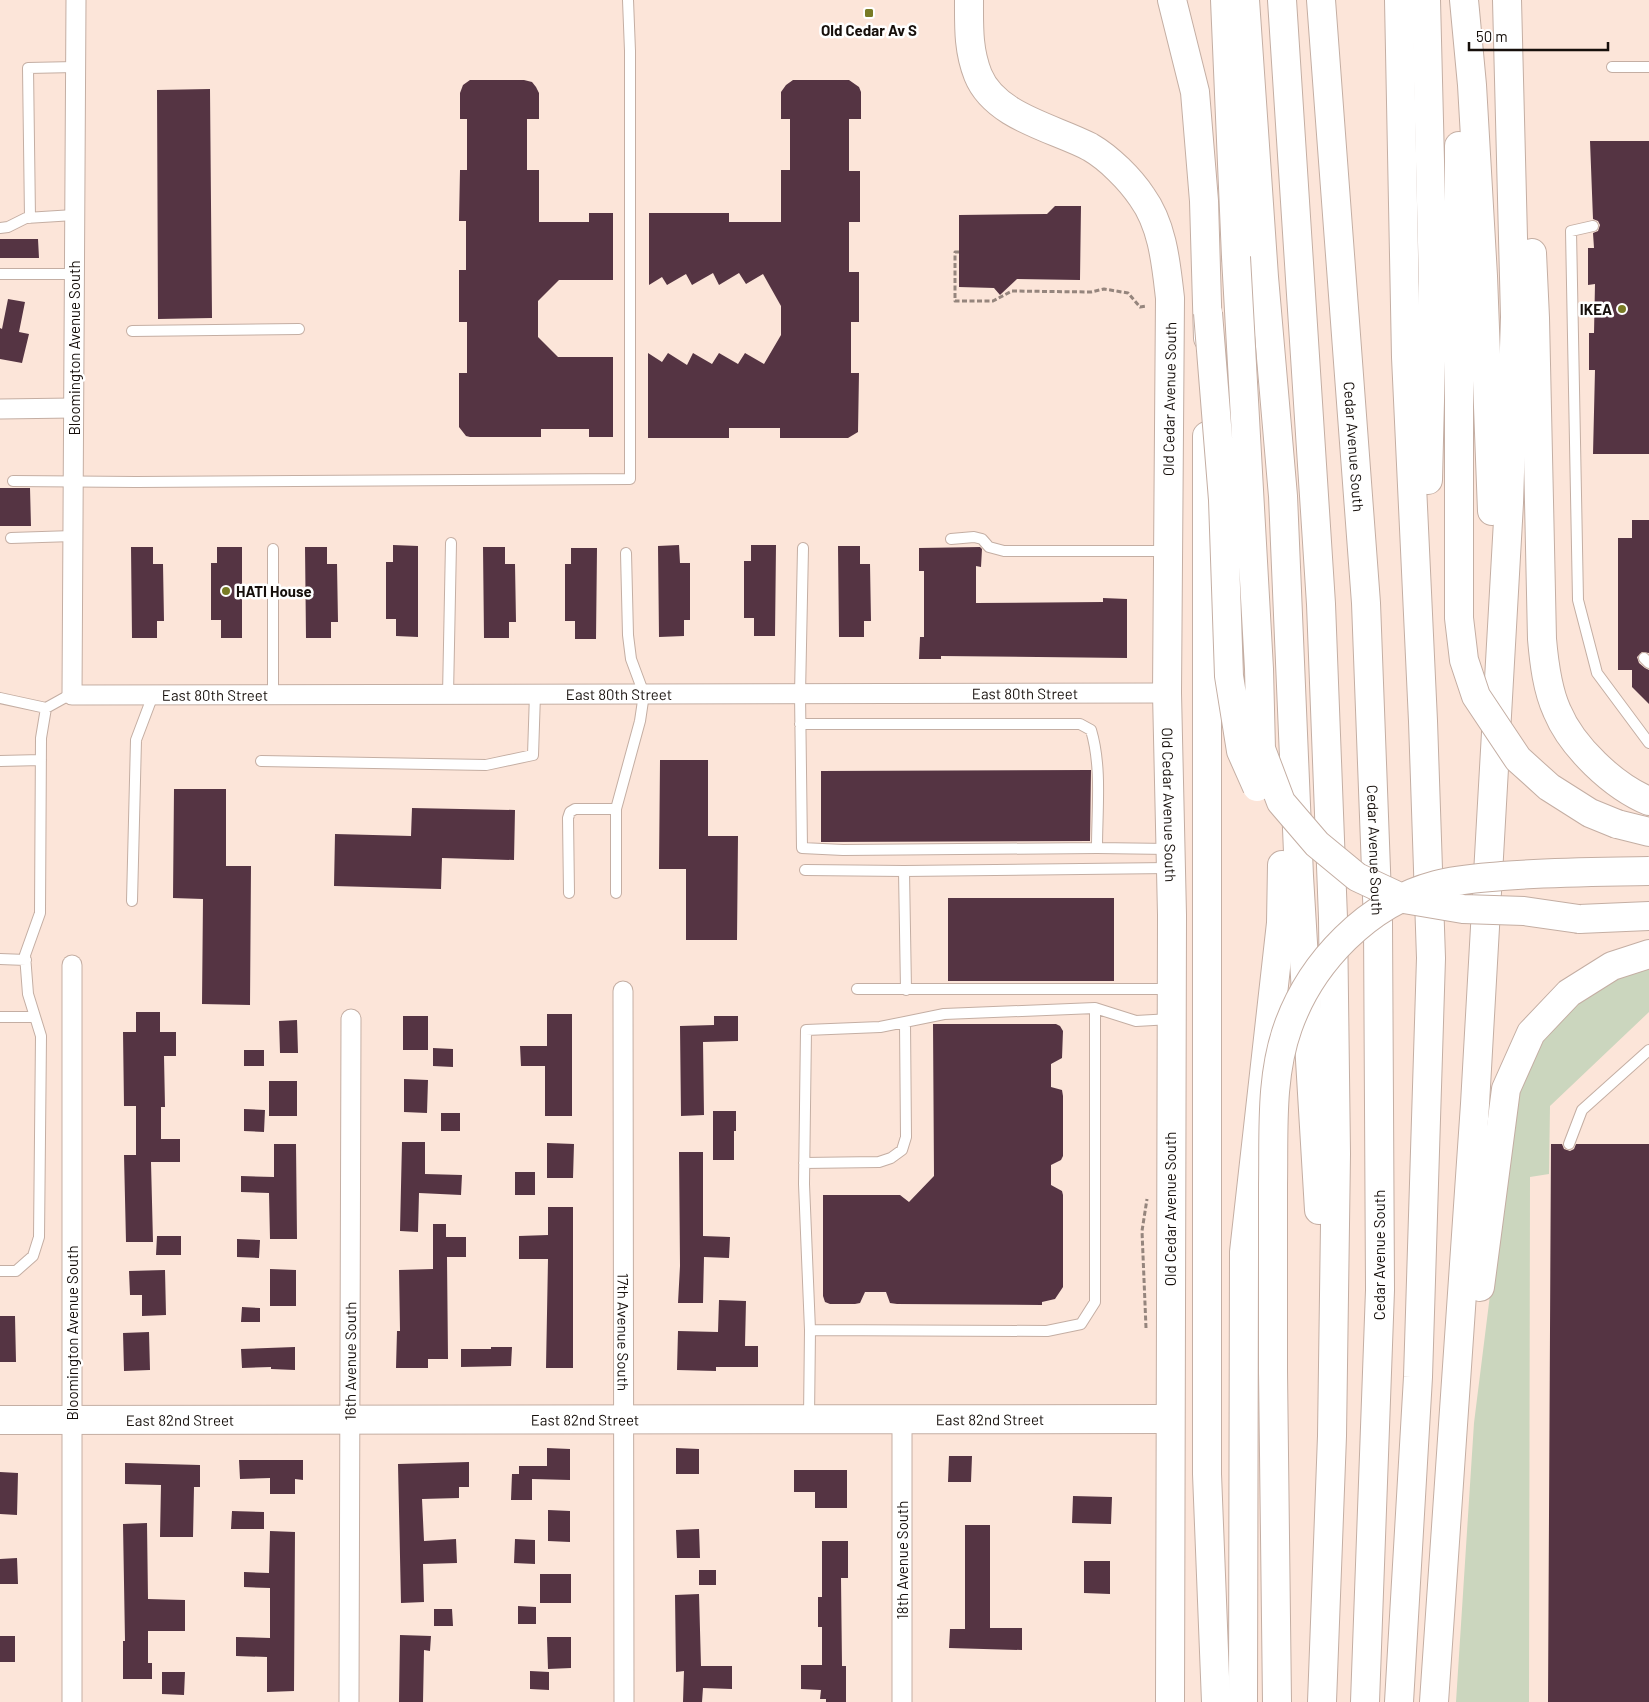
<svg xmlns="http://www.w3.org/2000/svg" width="1649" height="1702" font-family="Barlow,sans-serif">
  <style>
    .green { fill: #cbd6be }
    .building { fill: #553443 }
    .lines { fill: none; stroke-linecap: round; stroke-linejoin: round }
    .lane-casing { stroke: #c4aea3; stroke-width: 12 }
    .street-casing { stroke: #c4aea3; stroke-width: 21 }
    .secondary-casing { stroke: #c4aea3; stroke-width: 30 }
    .highway-casing { stroke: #c4aea3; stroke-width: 30 }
    .path { stroke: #95857d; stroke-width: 3; stroke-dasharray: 5 2.5; stroke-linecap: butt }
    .lane { stroke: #fff; stroke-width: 10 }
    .street { stroke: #fff; stroke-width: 19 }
    .secondary { stroke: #fff; stroke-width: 28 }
    .highway { stroke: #fff; stroke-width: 28 }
    .highway-bridge-casing { stroke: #c4aea3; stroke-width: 30; stroke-linecap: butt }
    .highway-bridge { stroke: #fff; stroke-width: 28 }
    .poi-dot { fill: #787b25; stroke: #fff; stroke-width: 2 }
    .labels { text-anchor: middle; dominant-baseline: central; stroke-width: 5; stroke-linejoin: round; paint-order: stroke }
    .poi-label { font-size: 15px; font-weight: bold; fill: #160f0b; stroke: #fff }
    .street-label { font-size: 15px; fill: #160f0b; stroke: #fff }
  </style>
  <rect width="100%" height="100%" fill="#fce5d9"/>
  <path class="green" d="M1649,963V1012L1550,1106L1549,1174L1530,1177L1529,1702H1456L1474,1423L1504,1183L1521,1085L1531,1057L1555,1024L1583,998L1604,982Z"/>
  <path class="building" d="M470,80H524L532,82L536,87L539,93V119H527V170H539V222H589V213H613V280H559L538,301V337L558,357H613V437H589V429H541V437H470L466,436L459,427V373H467V322H459V270H466V221H459L460,170H467V119H460V93L463,85Z
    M793,80H849L859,87L861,92V119H849V171H860V222H849V272H859V322H851V373H859L858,432L848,438H780V428H729V438H648V353L662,362L668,353L687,365L693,353L712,364L719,353L738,364L745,353L764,364L781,335V306L763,274L746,284L739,273L719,285L713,273L692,285L686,274L667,285L662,277L649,285V213H729V222H781V170H790V119H781V92L786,85Z
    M210,89L212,318L158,319L157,90Z
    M1590,141H1649V454H1593L1595,370H1589V333H1594L1595,284L1588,285V248H1594L1593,233L1598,231L1600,225L1598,221L1593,219Z
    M1055,206H1081L1080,280L1017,279L1000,295L994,288L959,287V215L1047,214Z
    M0,239H38L39,258H0Z
    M8,299L25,302L19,332L29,334L22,363L0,359V328L2,329Z
    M0,488H30L31,526H0Z
    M1632,520H1649V653L1642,652L1637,657L1639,663L1645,668L1649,670V704L1632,687V670H1618V538H1632Z
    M393,545L418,546V637L396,636V619H386V562H393Z
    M679,545L680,563H690V620H684V636L659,637L658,546Z
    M751,545H776L775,636H754V618H744V561H751Z
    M838,546H860V564H870L871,621H864V637H839Z
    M131,547H153V564H163L164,621H157V638H132Z
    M217,547H242V638H221V620H211V563H217Z
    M305,547H327V564H337L338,622H331V638H306Z
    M483,547H505V564H515L516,622H509V638H484Z
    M980,547L982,549L981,567L976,566V603L1103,602V598L1127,599V658L941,656V659H919L920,637H924V571H919V548Z
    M571,548H597L596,639H575V621H565V564H571Z
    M660,760H708V836H738L737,940H686V869H659Z
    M1091,770L1090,841L821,842V771Z
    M174,789H226V866H251L250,1005L202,1004L203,899L173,898Z
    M412,808L515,810L514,860L442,858L441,889L334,886L335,834L411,836Z
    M948,898H1114V981H948Z
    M136,1012H160V1032H176V1056H164L165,1107H161V1139H180V1162H151L153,1242H126L124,1155H136V1106H124L123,1032H136Z
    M547,1014H572V1116H545V1066H521L520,1046H547Z
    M403,1016H428V1050H403Z
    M714,1016H738V1041L703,1042L704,1115L681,1116L680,1026L714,1025Z
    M297,1020L298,1053H280L279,1021Z
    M933,1024H1056L1060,1026L1063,1031L1062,1058L1051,1064V1087L1062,1090L1063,1096V1156L1061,1160L1051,1165V1185L1062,1191L1063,1195V1287L1055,1299L1042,1302V1305L897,1304L890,1303L886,1292H865L860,1303L855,1304H830L825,1302L823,1296V1195H900L909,1202L934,1176Z
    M433,1048L453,1049V1067L433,1066Z
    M244,1050H264V1066H244Z
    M404,1079L428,1080L427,1113L404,1112Z
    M269,1081H297V1116H269Z
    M244,1109L265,1110L264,1132L244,1131Z
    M713,1111H736V1131H734V1160H713Z
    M441,1113H460V1131H441Z
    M402,1142H425V1174L462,1175L461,1195L419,1193L418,1232L400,1231Z
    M547,1143L574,1144L573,1178H547Z
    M274,1144H296L297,1239H270L269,1193L241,1192V1176L274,1177Z
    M1551,1144H1562L1564,1149L1570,1151L1574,1149L1576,1144H1649V1702H1548Z
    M679,1152H703V1236L730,1237L729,1258L704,1257L703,1303H678L680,1266Z
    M515,1172H535V1195H515Z
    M548,1207H573V1368H546L548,1259H519V1236L548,1235Z
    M433,1224H446V1237H466V1257H447L448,1359H428V1368H396L397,1331H400L399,1270L433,1269Z
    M157,1236H181V1255H156Z
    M237,1239L260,1240L259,1258L237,1257Z
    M270,1269L296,1270V1306H270Z
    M165,1270L166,1315L142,1316V1295H130L129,1271Z
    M719,1300L746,1301L745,1346H758V1367H716V1371L677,1370L678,1331L718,1332Z
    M242,1307L260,1308V1322H241Z
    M0,1316H15L16,1362H0Z
    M149,1332L150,1370L124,1371L123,1333Z
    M295,1347V1370L271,1369V1367L242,1368L241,1349Z
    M491,1347H512L511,1366L461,1367V1349H491Z
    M547,1448L570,1449V1480L532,1479V1500H511L512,1474H519V1466H547Z
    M676,1448L699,1449V1474H676Z
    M949,1456H972L971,1482H948Z
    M239,1460H303V1480L295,1479V1494H270V1478L240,1479Z
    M469,1462V1487H459V1498L422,1499L424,1541L456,1539L457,1563L423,1564L424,1602L401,1603L398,1464Z
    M125,1463L200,1465V1487H194L193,1537H160L161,1485L125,1484Z
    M794,1470H847V1508H815V1492H794Z
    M0,1472L18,1473L17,1515L0,1514Z
    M1073,1496L1112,1497L1111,1524L1072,1523Z
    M548,1510L570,1511V1542L548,1541Z
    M232,1511L264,1512V1529H231Z
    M147,1523L148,1599L185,1600V1631H148V1663H152V1679H123V1641H125L123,1524Z
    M965,1525H990V1628H1022V1650L949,1648L950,1629H965Z
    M699,1529L700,1558H677L676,1530Z
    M270,1531L295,1532L294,1691L267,1692V1657L236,1656V1637L270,1638V1588L244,1587V1572L269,1573Z
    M515,1539L535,1540V1564L514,1563Z
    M822,1541H848V1578H841L842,1666H846V1702H826V1699H820L821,1690L801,1689V1665H822V1627H818V1597H822Z
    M17,1558L18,1584H0V1559Z
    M1084,1561H1110V1594L1084,1593Z
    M699,1570H716V1585H699Z
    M540,1574H571V1603H540Z
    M699,1594L701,1666H732V1689L703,1688L702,1702H683L684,1671L676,1672L675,1595Z
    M518,1606L536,1607V1624H518Z
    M434,1609H452L453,1626H434Z
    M400,1635L431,1636L430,1651L424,1650L423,1702H399Z
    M0,1636H15V1662H0Z
    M547,1637H571V1668L548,1669Z
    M530,1671L549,1672V1690L530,1689Z
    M162,1672H185L184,1695L162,1694Z"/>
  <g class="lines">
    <defs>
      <path id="lane" d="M1612,67H1649
        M30,218L28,68L75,67
        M1593,226L1571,231L1578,600L1597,673L1649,743
        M0,228L8,227L26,218L74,215
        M0,274H74
        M132,331L299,329
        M13,481L136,482L630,479V51L628,0
        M11,538L73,536
        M951,539L974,537L982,539L989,547L1004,551H1167
        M803,548L800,694L802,848L843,850L1097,848L1169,849
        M273,549V695
        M1644,658L1649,663
        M448,695L451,543
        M0,698L46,708
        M800,724H1080L1091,730C1102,767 1097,809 1097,848
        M0,761L41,760
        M261,761L486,765L533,755L535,694
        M805,870L904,871L1169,868
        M904,871L906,990
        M569,893L568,818L570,812L575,809H616
        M616,893V809L640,721L644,694L631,659L628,635L626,553
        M132,901L136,740L153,695
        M0,959L26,960
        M857,989H1170
        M0,1017H35
        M1569,1144L1582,1110L1649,1050
        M804,1163L879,1162L891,1158L902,1150L906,1137L905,1023
        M0,1271H16L33,1256L39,1237L41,1036L28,994L25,955L40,913L41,738L46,708L64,698L72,695
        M810,1330L1047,1331L1081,1324L1095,1302V1008
        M809,1417L810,1330L804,1184L806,1030L880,1027L944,1014L1095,1008L1136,1021L1171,1019"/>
      <g id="street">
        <path id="s1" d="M76,0L72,695L1167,693"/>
        <path d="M0,409L73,408"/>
        <path d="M72,965V1702"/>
        <path id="s2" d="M623,991L624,1702"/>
        <path d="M902,1418V1702"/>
        <path id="s3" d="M349,1702L351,1019"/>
      </g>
      <g id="secondary">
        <path id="s4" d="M969,0C969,26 968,50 978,75C995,117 1054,128 1090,147C1109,158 1130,179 1142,197C1163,226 1166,264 1170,298L1167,693L1172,915L1170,1702"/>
        <path id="s5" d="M0,1420L1170,1419"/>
      </g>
      <g id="highway">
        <path d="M1172,0L1195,92L1204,201L1208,338"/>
        <path d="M1225,0L1236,257"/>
        <path d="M1245,0L1264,277L1283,496L1299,876L1319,1210"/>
        <path d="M1282,0L1321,604L1333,918L1336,1154L1332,1436L1322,1702"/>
        <path id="s6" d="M1321,0L1366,603L1378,923L1380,1290L1365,1702"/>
        <path d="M1399,0L1406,357L1423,721L1431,958L1418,1377L1399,1702"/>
        <path d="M1426,0L1433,282L1428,480"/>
        <path d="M1464,0L1472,85L1483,276L1492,511"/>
        <path d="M1459,146V551"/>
        <path d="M1532,253L1535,318L1542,639C1544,662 1547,689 1557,711C1572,747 1613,786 1649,801"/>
        <path d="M1207,436V1474L1216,1702"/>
        <path d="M1617,824L1649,832"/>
        <path d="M1579,919L1649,916"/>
        <path d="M1480,1287L1506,1089L1531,1033L1569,993L1612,966L1649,954"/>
        <path d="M1273,1371L1277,1702"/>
        <path d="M1243,1702L1244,1252L1281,923L1282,865"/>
        <path d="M1434,1702L1475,1104L1509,503L1515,317L1507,0"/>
      </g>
    </defs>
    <use href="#lane" class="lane-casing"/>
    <use href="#street" class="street-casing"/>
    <use href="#secondary" class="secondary-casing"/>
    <use href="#highway" class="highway-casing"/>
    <path class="path" d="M959,252H955V301H993L1012,291L1091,292L1104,289L1128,293L1140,307L1147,306
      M1146,1328L1142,1231L1147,1199"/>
    <use href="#lane" class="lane"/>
    <use href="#street" class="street"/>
    <use href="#secondary" class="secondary"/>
    <use href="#highway" class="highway"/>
    <defs>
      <path id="highway-bridge" d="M1236,257L1259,669L1261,749L1281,802L1317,844L1357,877L1404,899L1463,909L1524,911L1579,919
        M1208,313L1223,500L1229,676L1241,751L1257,787
        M1459,551V618L1464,660L1476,696L1518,759L1549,787L1590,813L1617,824
        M1273,1371C1273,1309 1273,1247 1273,1185C1274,1133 1270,1077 1288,1027C1311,962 1368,903 1436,885C1458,879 1480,878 1502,876C1551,872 1600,872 1649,871"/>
    </defs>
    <use href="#highway-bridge" class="highway-bridge-casing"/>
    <use href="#highway-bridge" class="highway-bridge"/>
  </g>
  <g class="poi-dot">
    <rect x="864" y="8" width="10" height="10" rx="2.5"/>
    <circle cx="1622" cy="309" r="5"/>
    <circle cx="226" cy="591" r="5"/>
  </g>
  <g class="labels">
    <g class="poi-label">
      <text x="869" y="30">Old Cedar Av S</text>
      <text x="1612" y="309" text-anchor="end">IKEA</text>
      <text x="236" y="591" text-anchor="start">HATI House</text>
    </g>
    <g class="street-label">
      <text transform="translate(74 348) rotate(-90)">Bloomington Avenue South</text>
      <text transform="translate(1169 399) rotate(-89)">Old Cedar Avenue South</text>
      <text stroke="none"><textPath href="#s6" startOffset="448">Cedar Avenue South</textPath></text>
      <text stroke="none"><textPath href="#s1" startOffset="1648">East 80th Street</textPath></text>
      <text stroke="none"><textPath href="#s1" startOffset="1242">East 80th Street</textPath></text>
      <text stroke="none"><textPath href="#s1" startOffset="838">East 80th Street</textPath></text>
      <text stroke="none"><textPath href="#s4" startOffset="898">Old Cedar Avenue South</textPath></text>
      <text stroke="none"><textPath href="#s6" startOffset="852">Cedar Avenue South</textPath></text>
      <text transform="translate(1170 1209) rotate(-90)">Old Cedar Avenue South</text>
      <text transform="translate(1379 1255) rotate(-90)">Cedar Avenue South</text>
      <text stroke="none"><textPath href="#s2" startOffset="341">17th Avenue South</textPath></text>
      <text transform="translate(72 1333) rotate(-90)">Bloomington Avenue South</text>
      <text stroke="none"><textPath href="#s3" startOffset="341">16th Avenue South</textPath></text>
      <text stroke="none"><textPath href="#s5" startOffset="990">East 82nd Street</textPath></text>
      <text stroke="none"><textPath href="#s5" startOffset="180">East 82nd Street</textPath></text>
      <text stroke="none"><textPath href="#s5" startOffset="585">East 82nd Street</textPath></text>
      <text transform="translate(902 1560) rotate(-90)">18th Avenue South</text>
    </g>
  </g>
  <path d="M1469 42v8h139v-8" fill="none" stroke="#160f0b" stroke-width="2.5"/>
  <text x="1476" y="42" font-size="15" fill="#160f0b" stroke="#ffffff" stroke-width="4" paint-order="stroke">50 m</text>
</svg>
